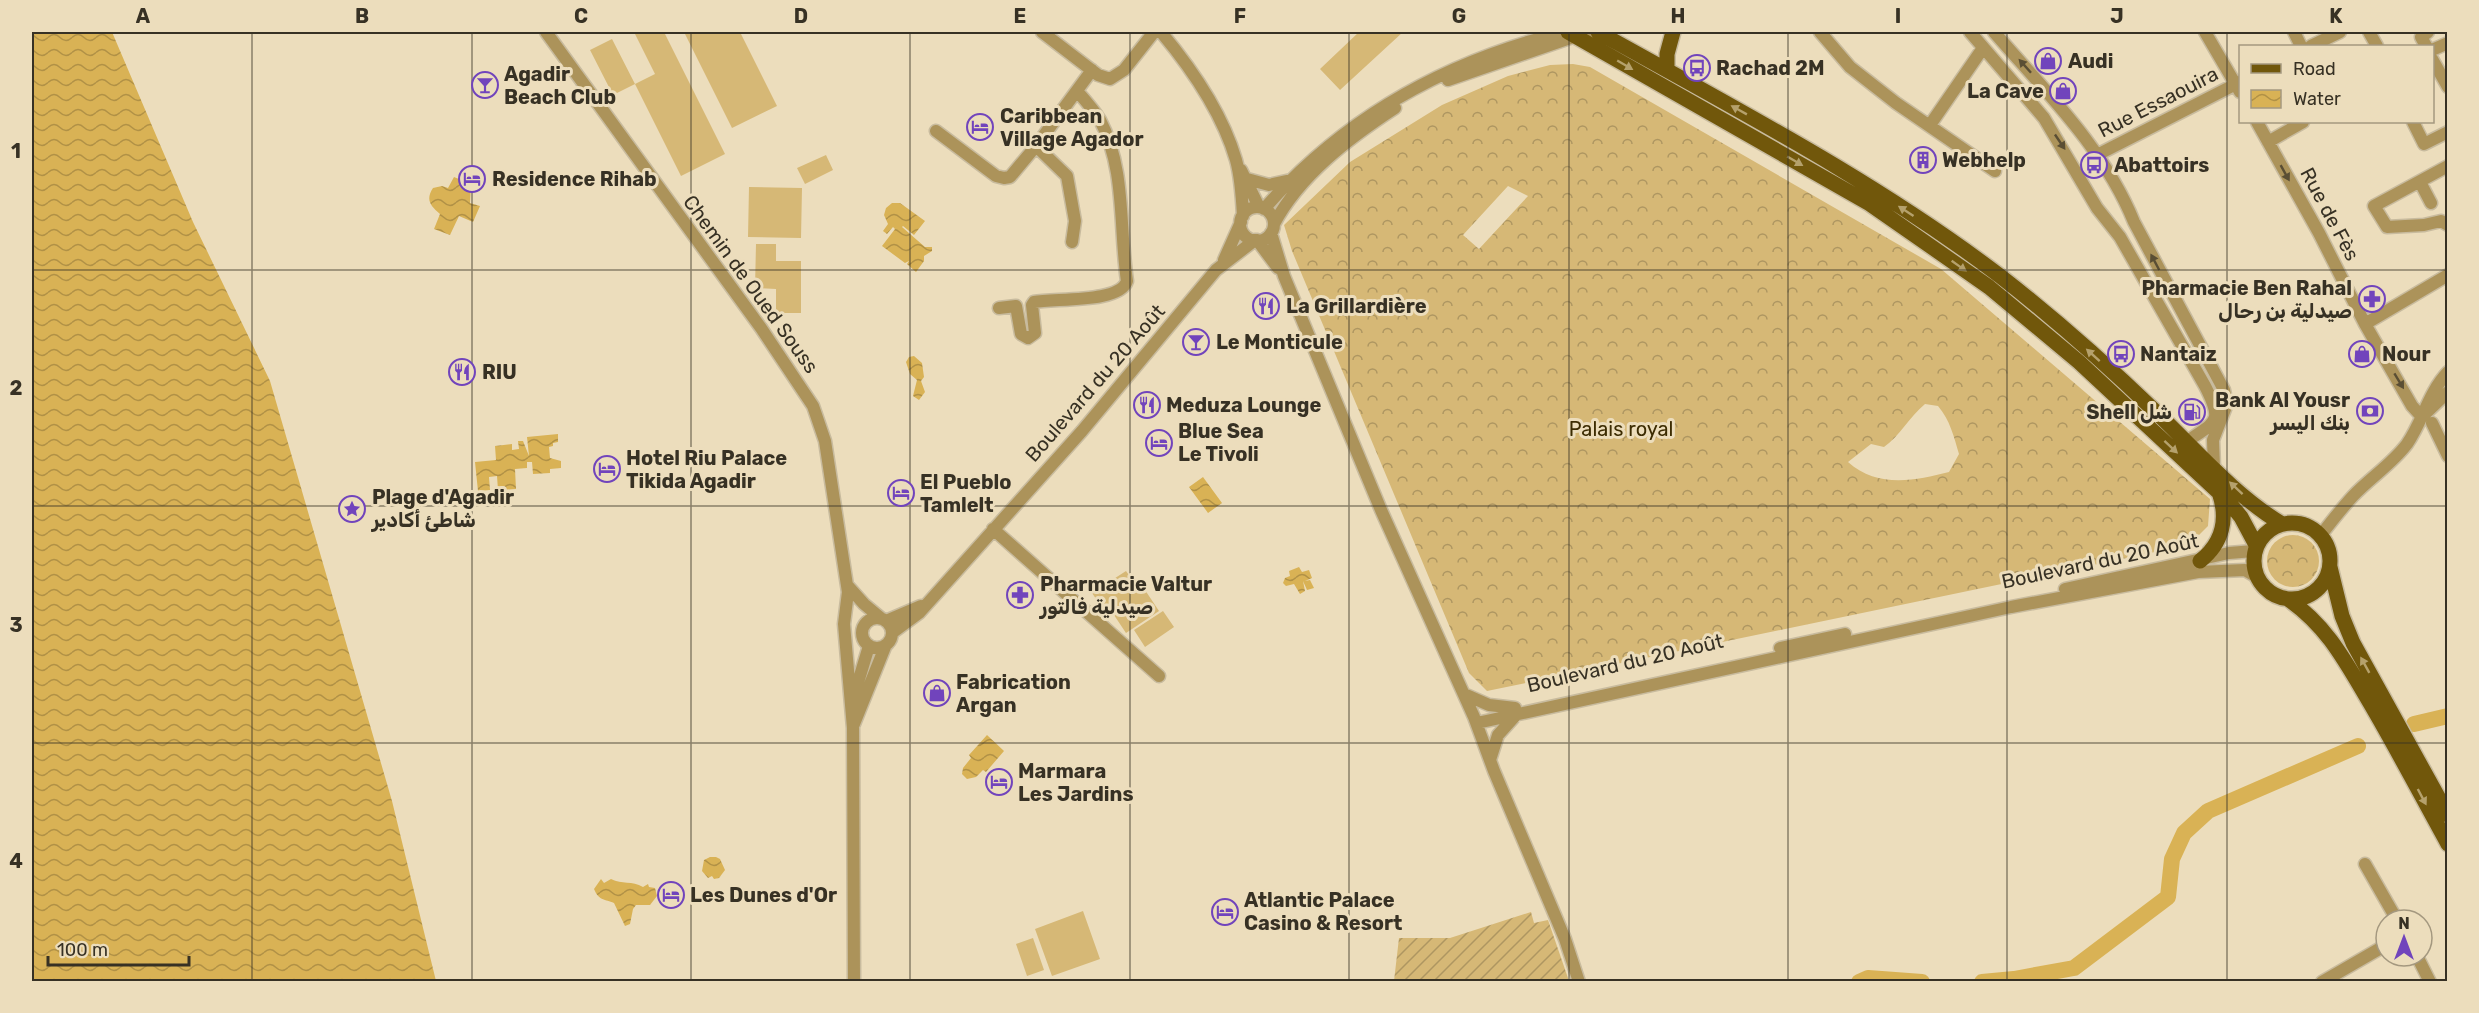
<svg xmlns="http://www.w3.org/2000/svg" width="2479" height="1013" font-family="Rubik,Vazirmatn,sans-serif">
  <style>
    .grass { fill: #d6b876 }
    .forest { fill: url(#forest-crowns); fill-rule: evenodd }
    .garden { fill: url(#garden-furrows) }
    .water { fill: url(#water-waves) }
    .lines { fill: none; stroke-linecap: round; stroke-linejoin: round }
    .river { stroke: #d9b255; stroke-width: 16 }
    .minor-casing { stroke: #c8bb9e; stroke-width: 15 }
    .major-casing { stroke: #c8bb9e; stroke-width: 18 }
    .minor { stroke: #ac935a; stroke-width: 12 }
    .major { stroke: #71570b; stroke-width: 15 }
    .oneway { fill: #b5a16c }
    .oneway2 { fill: #5a4e34 }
    .grid { fill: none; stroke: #373124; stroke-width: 1.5; stroke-opacity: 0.55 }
    .labels { text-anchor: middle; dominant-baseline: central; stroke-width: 6; stroke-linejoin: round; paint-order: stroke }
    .poi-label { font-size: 20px; font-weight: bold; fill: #373124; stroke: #ecddbc; text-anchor: start }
    .street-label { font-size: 20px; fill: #373124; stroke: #ecddbc }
    .park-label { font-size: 20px; fill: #3c2c02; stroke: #ecddbc }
    .neatline { fill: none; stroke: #373124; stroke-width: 2 }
    .grid-label { font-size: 20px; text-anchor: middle; font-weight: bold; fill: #373124 }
  </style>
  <defs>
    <pattern id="forest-crowns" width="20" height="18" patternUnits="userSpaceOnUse" patternTransform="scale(1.5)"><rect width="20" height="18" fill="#d6b876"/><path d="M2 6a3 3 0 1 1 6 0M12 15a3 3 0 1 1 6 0" fill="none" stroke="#ae9661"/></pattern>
    <pattern id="garden-furrows" width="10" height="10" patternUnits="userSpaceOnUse" patternTransform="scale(1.5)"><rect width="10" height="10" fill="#d6b876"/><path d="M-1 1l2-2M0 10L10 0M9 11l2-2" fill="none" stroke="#ae9661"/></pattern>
    <pattern id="water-waves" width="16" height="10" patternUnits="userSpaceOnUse" patternTransform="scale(1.5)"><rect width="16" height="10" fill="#d9b255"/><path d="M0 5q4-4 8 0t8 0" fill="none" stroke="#b19146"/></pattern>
  </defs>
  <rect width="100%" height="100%" fill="#ecddbc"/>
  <path class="grass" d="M634,32H664L725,154L681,176L635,84L613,95L590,50L612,39L635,84L655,74Z
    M684,32H740L777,106L732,128Z
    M1359,32H1403L1340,90L1320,69Z
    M826,155L833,170L805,184L797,168Z
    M749,187L802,188L801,238L748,237Z
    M756,244H776V261H801V313H776V289L755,288Z
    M1126,571L1141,592L1145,590L1159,611L1126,633L1112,612L1107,615L1092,593Z
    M1163,611L1174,627L1145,647L1134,630Z
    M1083,911L1100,959L1052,976L1035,929Z
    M1033,938L1044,970L1027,976L1016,944Z"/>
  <path class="forest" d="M1573,64L1590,67L1941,269L2210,499L2208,526L2189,545L1487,691L1469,673L1292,251L1284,225L1350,162L1442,105L1508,76L1550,65ZM1508,186L1528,196L1479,249L1463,235ZM1925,404L1938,406C1950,420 1954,437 1959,454L1949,472C1914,481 1877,488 1848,462L1871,444L1884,447C1900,436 1909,417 1925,404Z
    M2267 561a26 26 0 1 1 52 0a26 26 0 1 1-52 0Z"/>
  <path class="garden" d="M1531,912L1534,923L1548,920L1569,981H1394L1399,938H1450Z"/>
  <path class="water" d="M32,32H112L193,222L270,381L392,801L436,981H32Z
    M454,177L471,184L470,203L480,206L473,222L459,216L450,235L434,229L440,214C431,206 425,200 433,188L442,186L448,188Z
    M892,203H900L925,221L914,235L903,226L902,227L925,247H932V251L924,256V261L916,272L907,264L909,261L905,263L882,246L895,229L893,227L887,234L883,231L888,224L884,215L886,208Z
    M914,356L922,363L924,377L921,381L925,392L919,400L913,396L917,380L910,374L906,362L909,357Z
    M558,434V442L553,443V446L549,447L550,458L561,461V468L550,469V473L533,474L532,462H527V468L515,469L516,489L498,490L497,476L489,477L490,490L478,491L475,462L496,460L495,446L512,444V450L519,449L518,441H523L529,456L527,437Z
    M1203,477L1222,503L1208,513L1189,487Z
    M1299,567L1302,572L1309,570L1312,578L1305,581L1310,580L1314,588L1307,590L1303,581L1305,591L1300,594L1294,584L1286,586L1283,583L1285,578L1290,576L1289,571Z
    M987,735L1004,751L986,772L983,770L976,777L967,779L962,774L963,768L971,758L969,755Z
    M710,857H716L720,859L725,870L719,878L714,879L712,876L708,878L702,871L704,860Z
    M601,879L604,883L611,879C622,885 632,880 643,887L648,884L649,887L655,888L657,896L650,905H636L633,909L630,924L625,926L614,903C605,899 599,901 594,889Z"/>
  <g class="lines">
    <path class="river" d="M2414,724L2448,716
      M1859,982L1868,978L1922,982
      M1982,982L2014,979L2074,968L2168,897L2172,859L2184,833L2208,811L2358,746"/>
    <defs>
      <path id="minor" d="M546,32L761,328L813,406L825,441L848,592L844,624L853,728L854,982
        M1042,32L1098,75L1110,79L1124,70L1154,32
        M1161,32C1192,69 1222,112 1236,160C1241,178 1242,197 1243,216
        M1820,32L1850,67L1896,103L1995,171
        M1970,32L2044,118L2097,208L2120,237L2205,386C2224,423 2216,421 2186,442
        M1994,32C2045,91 2104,148 2134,222L2224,390L2227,404L2213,440L2214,468
        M2205,32L2240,92
        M2294,32L2301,46
        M2369,32L2377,46
        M2311,46L2340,32
        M2426,46L2421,37L2428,32
        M2432,50L2448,43
        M2432,59L2448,87
        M1448,80L1573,37
        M2257,122L2319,233L2365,324L2412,406L2422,417
        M2413,122L2424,144L2448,132
        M1930,125L1983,48
        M936,131L996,176L1004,178L1010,177L1036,146
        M2268,142L2303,122
        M2097,155L2240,82
        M2448,166L2374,206L2387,227L2424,225L2441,221L2448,225
        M1241,170L1259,207
        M1247,179L1269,185L1291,180
        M2420,182L2431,203
        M1240 224a17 17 0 1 1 34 0a17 17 0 1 1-34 0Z
        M1264,209C1339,123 1436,67 1545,37C1561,33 1578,35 1594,32
        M1274,224C1300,175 1349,138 1395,108
        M1271,233L1284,276L1381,510L1474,717L1494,771L1565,939L1579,982
        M1257,240L1278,268
        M1072,242L1075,221L1067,176L1036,146L1092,70
        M1224,260L1241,222
        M999,308L1016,306L1021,334L1028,338L1035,333L1032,305L1034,302C1056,298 1120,303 1127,281C1119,228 1126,169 1100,120C1094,110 1085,100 1077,91
        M2365,324L2448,275
        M2425,414L2448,392
        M2432,423L2448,456
        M993,529L1159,676
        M2321,535C2331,522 2342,508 2353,496C2370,478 2392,464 2407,444C2423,421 2428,393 2448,372
        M847,585L864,604L882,619
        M2065,589L2229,553L2254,551
        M862 633a15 15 0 1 1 30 0a15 15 0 1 1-30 0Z
        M886,621L921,606
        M892,633L919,613L1082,431L1216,270L1255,240
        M1780,648L1845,634
        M1464,694L1489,705L1515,708
        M853,699L869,646
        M1477,723L2011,607L2198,572L2245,570L2257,577
        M854,724L885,647
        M1490,760L1498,735L1516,715
        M2365,864L2397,920
        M2417,956L2430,982
        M2322,982L2386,945"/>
      <path id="major" d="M1568,32L1870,204L1989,287L2079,362L2227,500L2241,517L2256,545
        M1598,32C1734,108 1875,181 2000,276C2054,318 2107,365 2157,413C2197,451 2234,495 2282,524
        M1667,70V54L1673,32
        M2254 561a38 38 0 1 1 76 0a38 38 0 1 1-76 0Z
        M2200,561C2223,543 2228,518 2219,492
        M2330,567L2342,616L2353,643L2448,815
        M2288,599C2328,627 2345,661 2370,703C2397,749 2422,797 2448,844"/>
    </defs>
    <use href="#minor" class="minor-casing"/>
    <use href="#major" class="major-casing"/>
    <use href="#minor" class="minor"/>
    <use href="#major" class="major"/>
  </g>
  <defs><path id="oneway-solid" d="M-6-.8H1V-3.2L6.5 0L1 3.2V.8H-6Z" transform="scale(1.5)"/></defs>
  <g class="oneway">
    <use href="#oneway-solid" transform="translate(1625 65) rotate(30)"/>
    <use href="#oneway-solid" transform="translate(1739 110) rotate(-151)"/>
    <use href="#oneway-solid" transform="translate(1795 161) rotate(30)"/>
    <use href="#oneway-solid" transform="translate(1906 211) rotate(-147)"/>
    <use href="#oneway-solid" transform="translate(1959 266) rotate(35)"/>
    <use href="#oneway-solid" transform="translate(2093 355) rotate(-138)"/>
    <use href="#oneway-solid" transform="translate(2171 447) rotate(43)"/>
    <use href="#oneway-solid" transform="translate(2236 488) rotate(-137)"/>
    <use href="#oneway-solid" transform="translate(2365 665) rotate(-119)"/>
    <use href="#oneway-solid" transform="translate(2422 797) rotate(62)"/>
  </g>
  <g class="oneway2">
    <use href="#oneway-solid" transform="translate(2025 66) rotate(-132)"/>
    <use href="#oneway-solid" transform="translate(2060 142) rotate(56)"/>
    <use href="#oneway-solid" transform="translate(2285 173) rotate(61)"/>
    <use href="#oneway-solid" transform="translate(2155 262) rotate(-118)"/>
    <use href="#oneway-solid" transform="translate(2399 381) rotate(59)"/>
  </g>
  <path class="grid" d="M252,32V982M472,32V982M691,32V982M910,32V982M1130,32V982M1349,32V982M1569,32V982M1788,32V982M2007,32V982M2227,32V982M32,270H2448M32,506H2448M32,743H2448"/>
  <defs>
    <symbol id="shop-ring" viewBox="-11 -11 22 22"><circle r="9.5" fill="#ecddbc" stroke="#7144bc" stroke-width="1.5"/><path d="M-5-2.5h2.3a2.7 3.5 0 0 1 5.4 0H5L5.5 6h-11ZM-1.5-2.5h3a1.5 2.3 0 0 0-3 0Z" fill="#7144bc"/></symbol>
    <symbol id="bus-ring" viewBox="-11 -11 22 22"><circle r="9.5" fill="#ecddbc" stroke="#7144bc" stroke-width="1.5"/><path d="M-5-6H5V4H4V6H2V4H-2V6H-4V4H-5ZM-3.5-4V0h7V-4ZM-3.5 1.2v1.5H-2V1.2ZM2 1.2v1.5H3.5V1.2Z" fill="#7144bc"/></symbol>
    <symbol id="bar-ring" viewBox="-11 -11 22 22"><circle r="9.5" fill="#ecddbc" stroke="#7144bc" stroke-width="1.5"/><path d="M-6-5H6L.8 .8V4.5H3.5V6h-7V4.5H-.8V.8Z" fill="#7144bc"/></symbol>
    <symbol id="hotel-ring" viewBox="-11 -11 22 22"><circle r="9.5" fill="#ecddbc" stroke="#7144bc" stroke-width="1.5"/><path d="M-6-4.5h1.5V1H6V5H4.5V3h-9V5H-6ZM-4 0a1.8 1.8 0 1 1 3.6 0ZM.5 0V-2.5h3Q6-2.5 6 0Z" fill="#7144bc"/></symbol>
    <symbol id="building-ring" viewBox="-11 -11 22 22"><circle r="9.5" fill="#ecddbc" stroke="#7144bc" stroke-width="1.5"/><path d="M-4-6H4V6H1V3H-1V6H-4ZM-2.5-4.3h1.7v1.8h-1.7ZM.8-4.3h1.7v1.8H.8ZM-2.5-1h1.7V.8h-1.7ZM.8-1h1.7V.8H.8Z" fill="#7144bc"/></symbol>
    <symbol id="pharmacy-ring" viewBox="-11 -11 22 22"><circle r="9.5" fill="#ecddbc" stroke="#7144bc" stroke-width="1.5"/><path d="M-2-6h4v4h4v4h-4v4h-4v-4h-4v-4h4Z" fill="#7144bc"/></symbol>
    <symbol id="restaurant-ring" viewBox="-11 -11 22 22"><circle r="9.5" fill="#ecddbc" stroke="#7144bc" stroke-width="1.5"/><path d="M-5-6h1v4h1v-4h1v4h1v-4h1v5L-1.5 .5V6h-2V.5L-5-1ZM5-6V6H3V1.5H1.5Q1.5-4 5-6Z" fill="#7144bc"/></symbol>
    <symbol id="bank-ring" viewBox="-11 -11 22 22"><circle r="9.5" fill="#ecddbc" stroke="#7144bc" stroke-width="1.5"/><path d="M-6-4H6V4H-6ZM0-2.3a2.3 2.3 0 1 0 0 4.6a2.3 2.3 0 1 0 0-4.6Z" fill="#7144bc"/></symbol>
    <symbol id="fuel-ring" viewBox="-11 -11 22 22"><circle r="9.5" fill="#ecddbc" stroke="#7144bc" stroke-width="1.5"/><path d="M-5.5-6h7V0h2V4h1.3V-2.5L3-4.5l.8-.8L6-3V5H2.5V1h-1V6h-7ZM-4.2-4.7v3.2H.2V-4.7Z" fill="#7144bc"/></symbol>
    <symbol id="sight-ring" viewBox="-11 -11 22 22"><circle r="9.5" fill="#ecddbc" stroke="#7144bc" stroke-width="1.5"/><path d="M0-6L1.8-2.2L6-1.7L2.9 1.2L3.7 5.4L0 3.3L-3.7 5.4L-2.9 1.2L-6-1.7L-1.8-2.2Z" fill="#7144bc"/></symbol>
  </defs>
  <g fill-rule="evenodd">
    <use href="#shop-ring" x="2033" y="46" width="30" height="30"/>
    <use href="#bus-ring" x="1682" y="53" width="30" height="30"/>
    <use href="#bar-ring" x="470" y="70" width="30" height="30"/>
    <use href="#shop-ring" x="2048" y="76" width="30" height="30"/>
    <use href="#hotel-ring" x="965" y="112" width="30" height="30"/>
    <use href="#building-ring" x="1908" y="145" width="30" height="30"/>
    <use href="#bus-ring" x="2079" y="150" width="30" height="30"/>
    <use href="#hotel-ring" x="457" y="164" width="30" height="30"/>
    <use href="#pharmacy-ring" x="2357" y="284" width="30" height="30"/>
    <use href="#restaurant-ring" x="1251" y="291" width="30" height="30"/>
    <use href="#bar-ring" x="1181" y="327" width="30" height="30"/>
    <use href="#bus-ring" x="2106" y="339" width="30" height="30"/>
    <use href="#shop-ring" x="2347" y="339" width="30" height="30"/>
    <use href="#restaurant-ring" x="447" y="357" width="30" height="30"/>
    <use href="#restaurant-ring" x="1132" y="390" width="30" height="30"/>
    <use href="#bank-ring" x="2355" y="396" width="30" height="30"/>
    <use href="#fuel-ring" x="2177" y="397" width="30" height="30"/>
    <use href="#hotel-ring" x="1144" y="428" width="30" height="30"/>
    <use href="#hotel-ring" x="592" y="454" width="30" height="30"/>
    <use href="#hotel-ring" x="886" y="478" width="30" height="30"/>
    <use href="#sight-ring" x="337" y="494" width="30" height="30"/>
    <use href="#pharmacy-ring" x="1005" y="580" width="30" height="30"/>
    <use href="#shop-ring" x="922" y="678" width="30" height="30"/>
    <use href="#hotel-ring" x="984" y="767" width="30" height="30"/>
    <use href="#hotel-ring" x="656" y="880" width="30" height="30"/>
    <use href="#hotel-ring" x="1210" y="897" width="30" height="30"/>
  </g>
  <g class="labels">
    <g class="poi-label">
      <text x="2068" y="61">Audi</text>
      <text x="1716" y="68">Rachad 2M</text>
      <text x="504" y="74">Agadir<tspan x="504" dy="23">Beach Club</tspan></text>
      <text x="2044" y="91" text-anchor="end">La Cave</text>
      <text x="1000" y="116">Caribbean<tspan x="1000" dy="23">Village Agador</tspan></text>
      <text x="1942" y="160">Webhelp</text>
      <text x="2114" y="165">Abattoirs</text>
      <text x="492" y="179">Residence Rihab</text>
      <text x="2352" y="288" text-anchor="end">Pharmacie Ben Rahal<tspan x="2352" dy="23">صيدلية بن رحال</tspan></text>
      <text x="1286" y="306">La Grillardière</text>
      <text x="1216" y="342">Le Monticule</text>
      <text x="2140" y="354">Nantaiz</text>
      <text x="2382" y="354">Nour</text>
      <text x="482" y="372">RIU</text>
      <text x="2350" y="400" text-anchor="end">Bank Al Yousr<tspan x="2350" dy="23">بنك اليسر</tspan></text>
      <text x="1166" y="405">Meduza Lounge</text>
      <text x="2172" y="412" text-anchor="end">Shell شل</text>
      <text x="1178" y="431">Blue Sea<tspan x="1178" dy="23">Le Tivoli</tspan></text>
      <text x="626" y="458">Hotel Riu Palace<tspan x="626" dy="23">Tikida Agadir</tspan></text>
      <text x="920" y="482">El Pueblo<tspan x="920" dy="23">Tamlelt</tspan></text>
      <text x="372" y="497">Plage d'Agadir<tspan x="372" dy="23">شاطئ أكادير</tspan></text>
      <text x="1040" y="584">Pharmacie Valtur<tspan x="1040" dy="23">صيدلية فالتور</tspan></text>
      <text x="956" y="682">Fabrication<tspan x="956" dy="23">Argan</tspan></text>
      <text x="1018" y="771">Marmara<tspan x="1018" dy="23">Les Jardins</tspan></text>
      <text x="690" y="895">Les Dunes d'Or</text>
      <text x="1244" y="900">Atlantic Palace<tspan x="1244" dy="23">Casino &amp; Resort</tspan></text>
    </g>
    <g class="street-label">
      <text transform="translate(2158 102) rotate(-27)">Rue Essaouira</text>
      <text transform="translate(2330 214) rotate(62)">Rue de Fès</text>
      <text transform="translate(751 284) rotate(54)">Chemin de Oued Souss</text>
      <text transform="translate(1095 383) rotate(-49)">Boulevard du 20 Août</text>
      <text transform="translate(2100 561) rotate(-12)">Boulevard du 20 Août</text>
      <text transform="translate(1625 663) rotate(-13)">Boulevard du 20 Août</text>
    </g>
    <g class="park-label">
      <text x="1621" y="429">Palais royal</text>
    </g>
  </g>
  <rect width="2479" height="1013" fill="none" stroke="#ecddbc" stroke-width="66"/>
  <rect x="2239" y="45" width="195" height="78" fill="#ecddbc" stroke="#a4987f" stroke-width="1.5"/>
  <rect x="2251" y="64" width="30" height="9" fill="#71570b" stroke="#a4987f" stroke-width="1.5"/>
  <text x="2293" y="75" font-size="18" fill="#373124">Road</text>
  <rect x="2251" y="90" width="30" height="18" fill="url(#water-waves)" stroke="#a4987f" stroke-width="1.5"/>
  <text x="2293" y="105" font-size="18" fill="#373124">Water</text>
  <g transform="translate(2404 938)"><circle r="28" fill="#ecddbc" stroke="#a4987f" stroke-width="1.5"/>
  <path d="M0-4.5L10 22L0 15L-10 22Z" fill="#7144bc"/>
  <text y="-9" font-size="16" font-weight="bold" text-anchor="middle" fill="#373124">N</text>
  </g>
  <path d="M48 956v9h141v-9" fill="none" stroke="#373124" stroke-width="3"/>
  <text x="57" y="956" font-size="18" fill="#373124" stroke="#ecddbc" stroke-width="4.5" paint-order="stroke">100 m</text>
  <rect x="33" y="33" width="2413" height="947" class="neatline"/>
  <g class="grid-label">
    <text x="143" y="23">A</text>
    <text x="362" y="23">B</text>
    <text x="581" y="23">C</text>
    <text x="801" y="23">D</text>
    <text x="1020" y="23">E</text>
    <text x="1240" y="23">F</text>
    <text x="1459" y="23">G</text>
    <text x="1678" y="23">H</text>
    <text x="1898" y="23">I</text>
    <text x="2117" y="23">J</text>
    <text x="2336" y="23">K</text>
    <text x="16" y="158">1</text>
    <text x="16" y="395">2</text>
    <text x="16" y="632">3</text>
    <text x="16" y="868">4</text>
  </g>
</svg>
